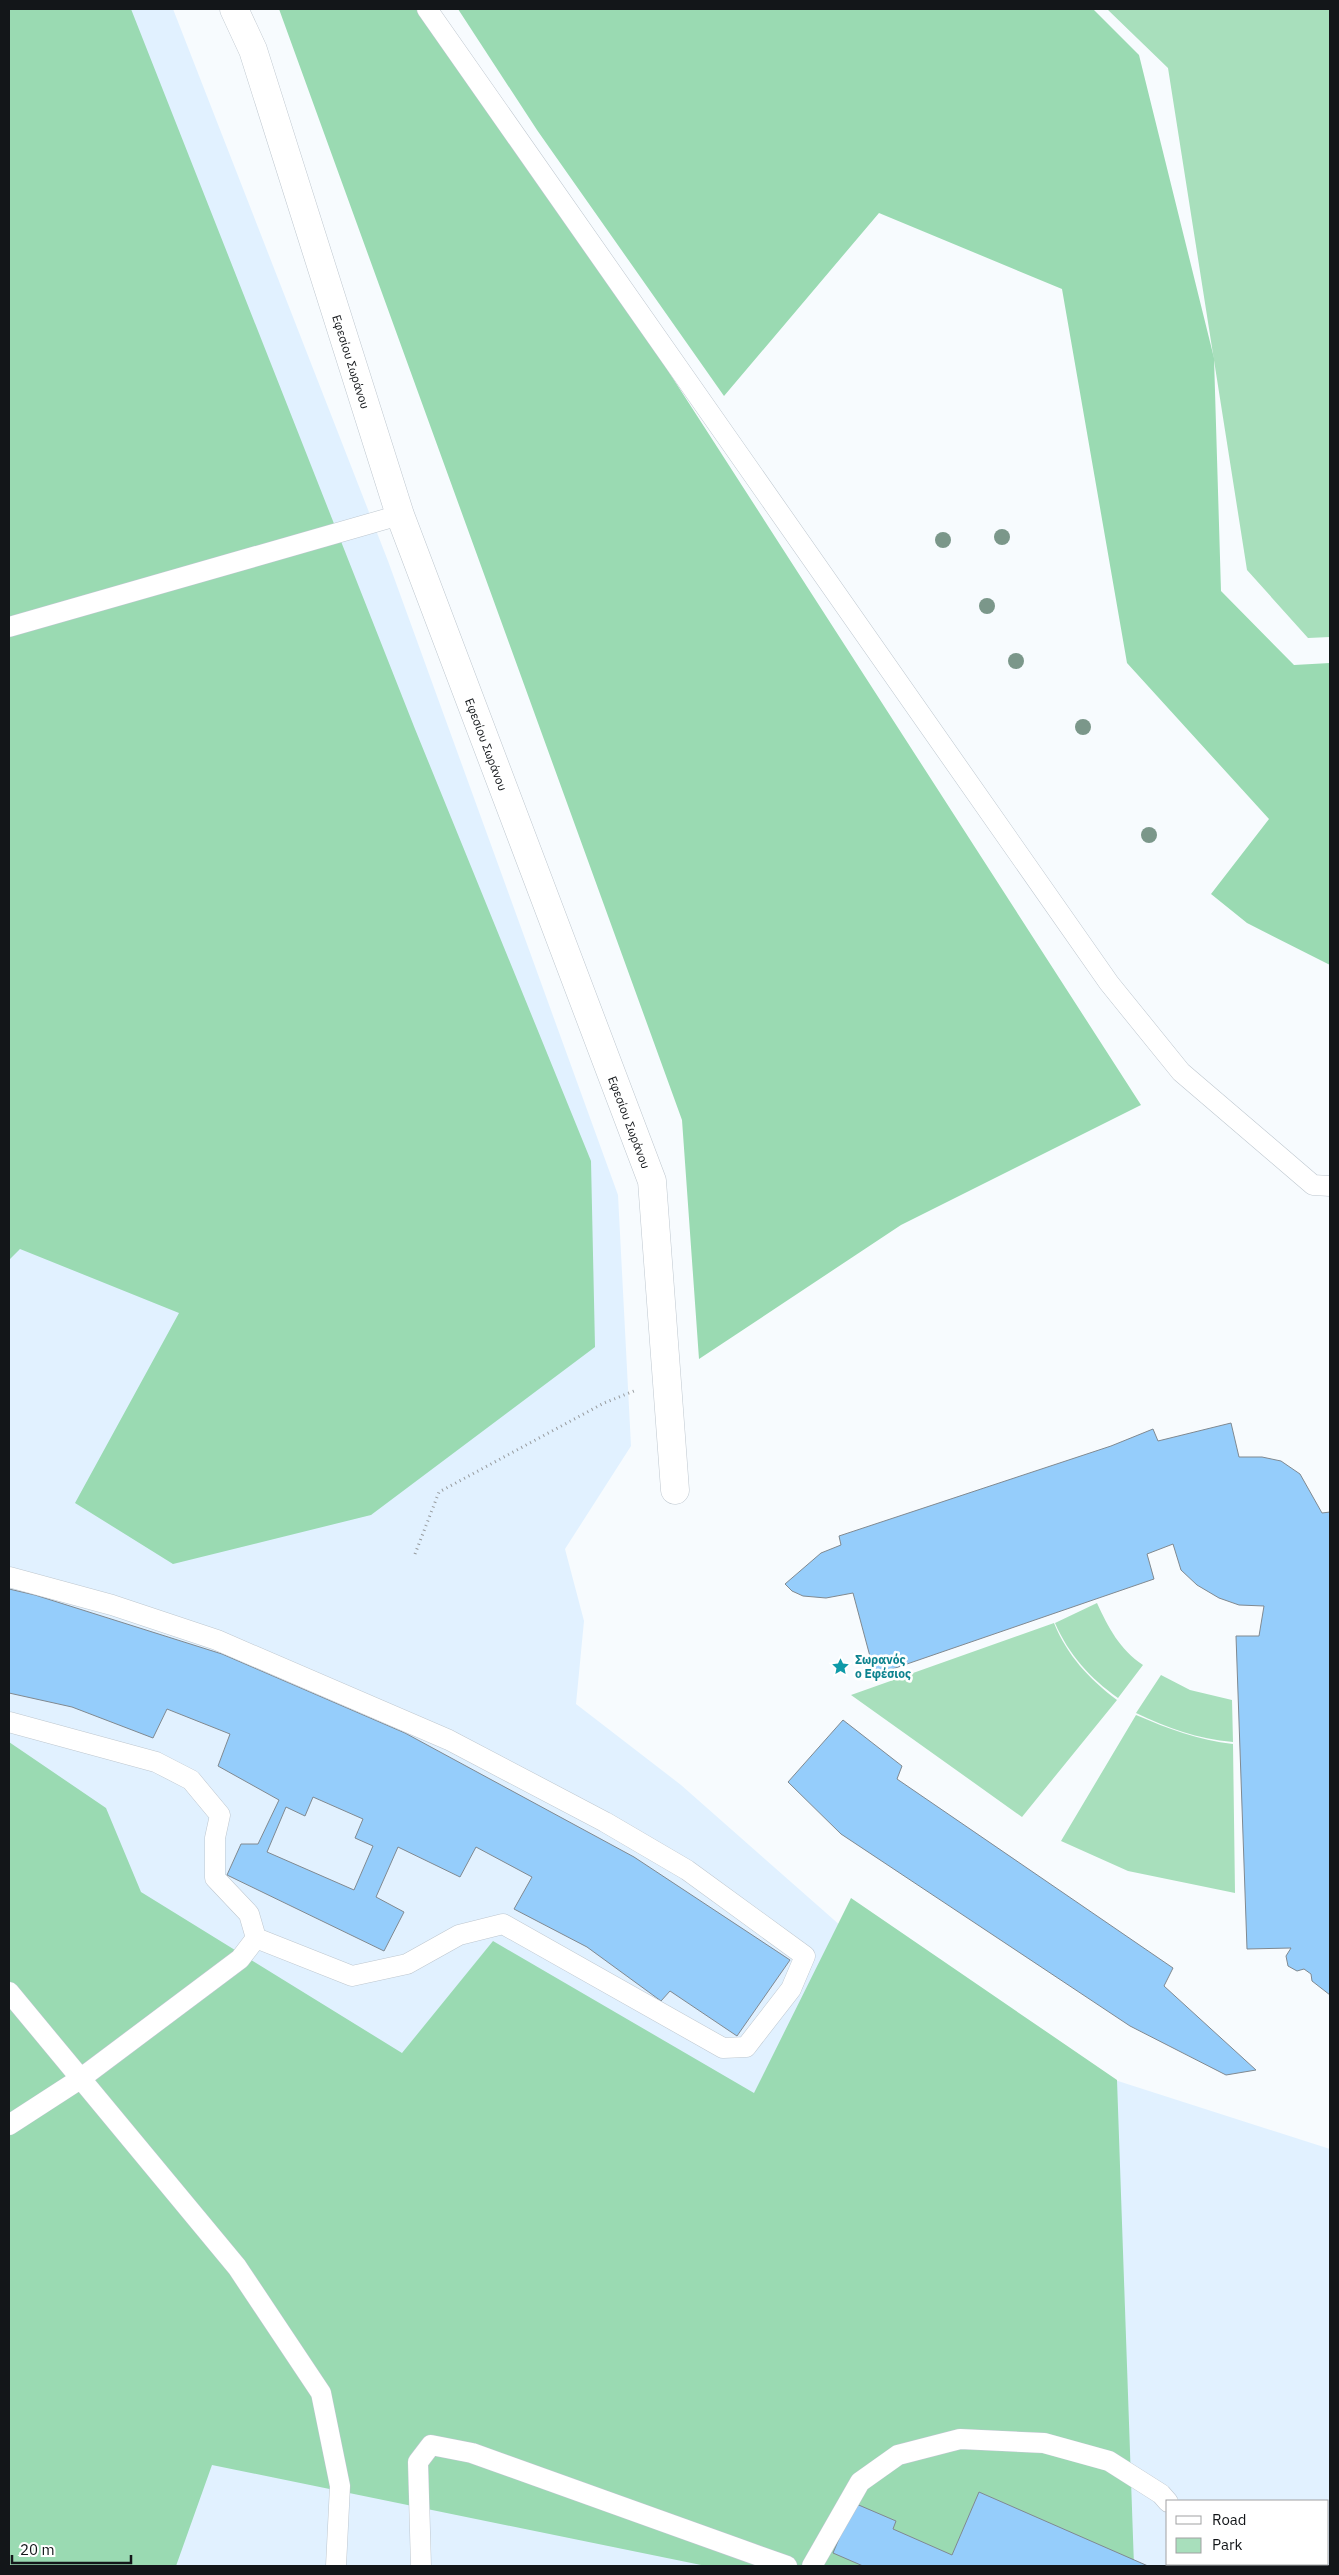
<svg xmlns="http://www.w3.org/2000/svg" width="1339" height="2575" font-family="'IBM Plex Sans',sans-serif">
  <style>
    .built { fill: #e1f1ff; fill-rule: evenodd }
    .green { fill: #a8dfbc }
    .forest { fill: #9adab2 }
    .building { fill: #95cdfb; stroke: #808990; fill-rule: evenodd }
    .lines { fill: none; stroke-linecap: round; stroke-linejoin: round }
    .lane-casing { stroke: #bec7cf; stroke-width: 21 }
    .street-casing { stroke: #bec7cf; stroke-width: 29 }
    .path { stroke: #979b9e; stroke-width: 3; stroke-dasharray: 1 4; stroke-linecap: butt }
    .lane { stroke: #fff; stroke-width: 20 }
    .street { stroke: #fff; stroke-width: 28 }
    .tree { fill: #7b978a }
    .labels { text-anchor: middle; dominant-baseline: central; stroke-width: 5; stroke-linejoin: round; paint-order: stroke }
    .street-label { font-size: 12px; fill: #131619; stroke: #fff }
    .culture-label { font-size: 12px; font-weight: bold; fill: #0d838f; stroke: #fff; text-anchor: start }
  </style>
  <rect width="100%" height="100%" fill="#f7fbfe"/>
  <path class="built" d="M9,9H173L388,561L618,1195L631,1446L565,1549L584,1621L576,1704L681,1785L959,2030L1330,2149V2566H9ZM1168,2501H1328V2564H1168Z"/>
  <path class="green" d="M1107,9H1330V637L1308,638L1247,570L1168,68Z
    M1097,1603C1108,1627 1120,1650 1143,1665L1118,1698C1090,1678 1069,1655 1055,1623Z
    M1054,1623C1067,1655 1089,1679 1117,1700L1022,1817L851,1695Z
    M1161,1675L1190,1690L1232,1700L1233,1742C1197,1739 1168,1728 1136,1713Z
    M1136,1715C1169,1729 1198,1740 1233,1744L1235,1893L1128,1871L1061,1841Z"/>
  <path class="forest" d="M9,9H131L415,729L591,1161L595,1347L371,1515L173,1564L75,1503L179,1313L20,1249L9,1260Z
    M279,9H435L1141,1105L901,1225L699,1359L682,1120Z
    M458,9H1093L1139,55L1214,358L1221,591L1294,665L1330,663V965L1247,923L1211,894L1269,819L1127,663L1062,289L879,213L724,396L537,130Z
    M9,1742L106,1808L141,1892L402,2053L493,1941L754,2093L851,1898L1117,2080L1134,2566H706L212,2465L176,2566H9Z"/>
  <path class="building" d="M1231,1423L1239,1457H1262L1281,1461L1300,1474L1322,1513L1330,1512V1995L1312,1981L1311,1974L1304,1969L1297,1971L1288,1966L1286,1956L1291,1948L1247,1949L1236,1636H1259L1264,1606L1239,1605L1219,1598L1197,1585L1181,1570L1173,1544L1147,1554L1154,1579L875,1675L853,1593L826,1598L803,1596L792,1591L785,1584L821,1553L841,1545L839,1536L1111,1446L1153,1429L1158,1441Z
    M9,1589L35,1595L222,1654L405,1733L634,1857L790,1960L737,2036L670,1991L661,2001L587,1947L514,1909L532,1877L476,1847L460,1877L398,1847L376,1897L404,1912L384,1951L227,1875L241,1844H258L279,1800L218,1766L230,1734L167,1709L153,1738L72,1707L9,1693ZM313,1797L363,1819L355,1838L373,1846L354,1890L267,1852L286,1807L305,1816Z
    M843,1720L902,1766L897,1779L1173,1968L1164,1986L1256,2070L1226,2075L1130,2026L841,1834L788,1782Z
    M979,2492L1148,2566H863L833,2553L854,2503L896,2521L893,2529L952,2555Z"/>
  <g class="lines">
    <defs>
      <path id="lane" d="M427,9L1109,983L1181,1072L1313,1185L1330,1186
        M9,627L400,515
        M9,1577L112,1605L217,1640L449,1740L605,1822L687,1870L805,1956L791,1989L746,2047L723,2048L503,1924L459,1935L407,1964L352,1976L256,1938
        M9,1722L156,1762L191,1780L220,1815L215,1838V1878L249,1914L256,1938
        M9,1992L237,2267L321,2393L340,2486L336,2566
        M9,2125L80,2079L240,1959L256,1938
        M1219,2564L1221,2566
        M421,2566L418,2462L431,2445L472,2453L787,2566
        M812,2566L860,2482L898,2455L960,2439L1044,2443L1109,2461L1161,2494L1168,2502"/>
      <g id="street">
        <path id="s1" d="M234,9L253,50L400,515L652,1181L675,1490"/>
      </g>
    </defs>
    <use href="#lane" class="lane-casing"/>
    <use href="#street" class="street-casing"/>
    <path class="path" d="M415,1554L439,1492L604,1403L634,1391"/>
    <use href="#lane" class="lane"/>
    <use href="#street" class="street"/>
  </g>
  <g class="tree">
    <circle cx="1002" cy="537" r="8"/>
    <circle cx="943" cy="540" r="8"/>
    <circle cx="987" cy="606" r="8"/>
    <circle cx="1016" cy="661" r="8"/>
    <circle cx="1083" cy="727" r="8"/>
    <circle cx="1149" cy="835" r="8"/>
  </g>
  <defs>
    <symbol id="sight-bare" viewBox="-9 -9 18 18"><path d="M0-6L1.8-2.2L6-1.7L2.9 1.2L3.7 5.4L0 3.3L-3.7 5.4L-2.9 1.2L-6-1.7L-1.8-2.2Z" fill="#0f9aa8" stroke="#fff" stroke-width="2.5" paint-order="stroke"/></symbol>
  </defs>
  <g fill-rule="evenodd">
    <use href="#sight-bare" x="828" y="1654" width="25" height="25"/>
  </g>
  <g class="labels">
    <g class="street-label">
      <text stroke="none"><textPath href="#s1" startOffset="372">Εφεσίου Σωράνου</textPath></text>
      <text stroke="none"><textPath href="#s1" startOffset="778">Εφεσίου Σωράνου</textPath></text>
      <text stroke="none"><textPath href="#s1" startOffset="1182">Εφεσίου Σωράνου</textPath></text>
    </g>
    <g class="culture-label">
      <text x="855" y="1659">Σωρανός<tspan x="855" dy="14">ο Εφέσιος</tspan></text>
    </g>
  </g>
  <rect width="1339" height="2575" fill="none" stroke="#131619" stroke-width="20"/>
  <rect x="1166" y="2500" width="162" height="65" fill="#ffffff" stroke="#a1a2a3"/>
  <rect x="1176" y="2516" width="25" height="8" fill="#ffffff" stroke="#a1a2a3"/>
  <text x="1212" y="2525" font-size="15" fill="#131619">Road</text>
  <rect x="1176" y="2538" width="25" height="15" fill="#a8dfbc" stroke="#a1a2a3"/>
  <text x="1212" y="2550" font-size="15" fill="#131619">Park</text>
  <path d="M12 2555v8h119v-8" fill="none" stroke="#131619" stroke-width="2.5"/>
  <text x="20" y="2555" font-size="15" fill="#131619" stroke="#ffffff" stroke-width="4" paint-order="stroke">20 m</text>
</svg>
